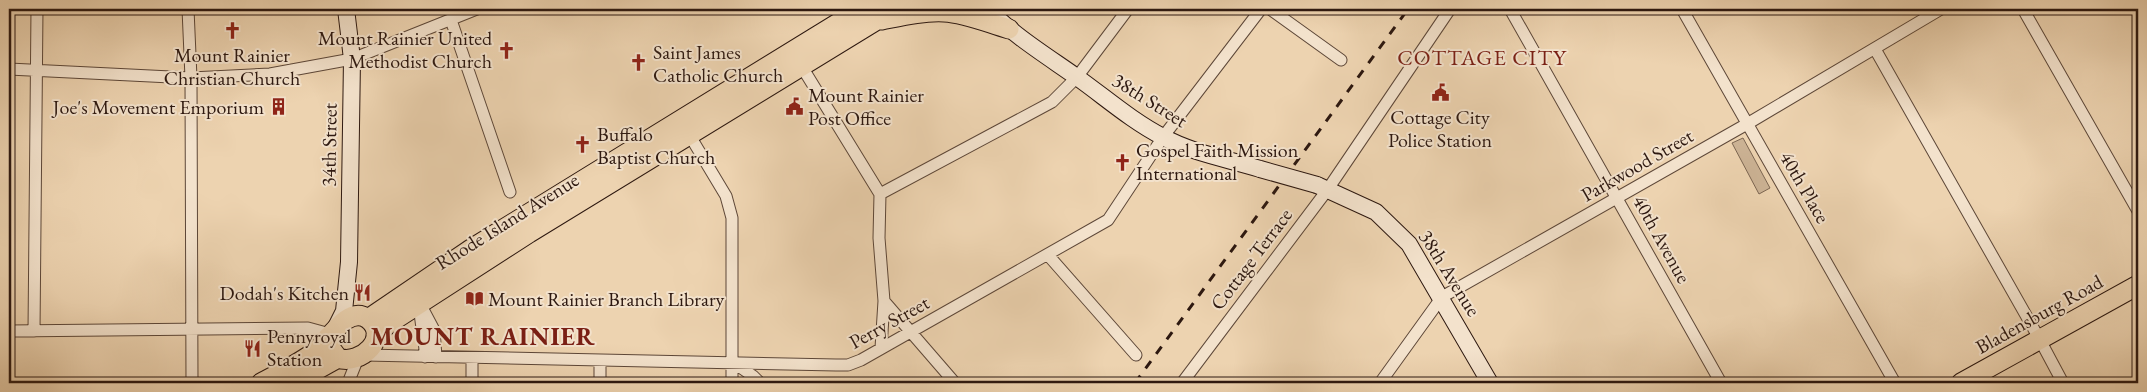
<svg xmlns="http://www.w3.org/2000/svg" width="2147" height="392" font-family="'EB Garamond',serif">
  <style>
    .green { fill: #ccb395; stroke: #7c6652 }
    .lines { fill: none; stroke-linecap: round; stroke-linejoin: round }
    .street-casing { stroke: #5d4738; stroke-width: 13 }
    .secondary-casing { stroke: #2d1810; stroke-width: 18 }
    .primary-casing { stroke: #2d1810; stroke-width: 21 }
    .street { stroke: #f3e2cc; stroke-width: 11 }
    .secondary { stroke: #f3e2cc; stroke-width: 16 }
    .primary { stroke: #edd3b0; stroke-width: 19 }
    .rail { stroke: #2d1810; stroke-width: 3; stroke-dasharray: 9 9; stroke-linecap: butt }
    .secondary-bridge-casing { stroke: #2d1810; stroke-width: 18; stroke-linecap: butt }
    .secondary-bridge { stroke: #f3e2cc; stroke-width: 16 }
    .labels { text-anchor: middle; dominant-baseline: central; stroke-width: 4; stroke-linejoin: round; paint-order: stroke }
    .poi-label { font-size: 20px; fill: #2d1810; stroke: #f3e2cc; text-anchor: start }
    .street-label { font-size: 20px; fill: #2d1810; stroke: #f3e2cc }
    .quarter-label { font-size: 22px; letter-spacing: 1px; fill: #7a1f14; stroke: #f3e2cc }
    .district-label { font-size: 25px; font-weight: bold; letter-spacing: 1px; fill: #7a1f14; stroke: #f3e2cc }
  </style>
  <rect width="100%" height="100%" fill="#edd3b0"/>
  <filter id="stains"><feTurbulence type="fractalNoise" baseFrequency=".004" numOctaves="4"/><feColorMatrix values="0 0 0 0 .2 0 0 0 0 .09 0 0 0 0 .02 0 0 0 .5 -.17"/></filter>
  <radialGradient id="worn" r=".72"><stop offset=".6" stop-color="#630" stop-opacity="0"/><stop offset="1" stop-color="#630" stop-opacity=".3"/></radialGradient>
  <path class="green" d="M1743,138L1770,188L1759,194L1732,143Z"/>
  <g class="lines">
    <defs>
      <path id="street" d="M188,9L191,78L192,383
        M1270,9L1341,60
        M1510,9L1721,383
        M1682,9L1895,383
        M2023,9L2138,211
        M451,20L510,192
        M1875,49L2040,340L2063,383
        M802,67L880,194L879,238L884,301L955,383
        M9,69L191,78L270,74L352,59L477,9
        M687,131L726,196L732,218V383
        M880,194L1052,102L1077,77L1128,9
        M1048,255L1136,355
        M417,298L434,330L436,357
        M420,304C419,323 426,338 425,357
        M9,331L308,328L330,334
        M34,331L37,9
        M881,348L884,301
        M364,355L836,365H848L861,360L1108,220L1163,137L1261,9
        M734,363L753,376L760,383
        M348,383L358,358
        M472,383V358
        M600,383V360
        M1182,383L1328,189L1450,9
        M1380,383L1442,297L1747,124L1941,9"/>
      <path id="secondary" d="M988,9C1014,36 1047,56 1078,78C1106,98 1132,121 1163,137C1192,153 1228,159 1260,169
        M1317,185L1376,212L1409,244L1490,383
        M336,327L344,311L349,262L352,59L346,9"/>
      <path id="primary" d="M882,20C902,16 923,11 944,12C966,13 988,23 1009,29
        M368,319L471,249L861,9
        M376,335L388,324L529,233L895,9
        M261,383C279,373 301,363 317,350C328,341 348,304 368,319C391,337 361,366 338,358L329,346L328,337
        M293,383L338,358
        M1961,383L2138,285"/>
    </defs>
    <use href="#street" class="street-casing"/>
    <use href="#secondary" class="secondary-casing"/>
    <use href="#primary" class="primary-casing"/>
    <use href="#street" class="street"/>
    <use href="#secondary" class="secondary"/>
    <use href="#primary" class="primary"/>
    <path class="rail" d="M1135,383L1408,9"/>
    <defs>
      <path id="secondary-bridge" d="M1260,169L1317,185"/>
    </defs>
    <use href="#secondary-bridge" class="secondary-bridge-casing"/>
    <use href="#secondary-bridge" class="secondary-bridge"/>
  </g>
  <defs>
    <symbol id="church-bare" viewBox="-9 -9 18 18"><path d="M-1.2-6h2.4v3.5h3.3v2.4h-3.3V6h-2.4V-.1h-3.3v-2.4h3.3Z" fill="#8f2418" stroke="#f3e2cc" stroke-width="2.5" paint-order="stroke"/></symbol>
    <symbol id="civic-bare" viewBox="-9 -9 18 18"><path d="M-.6-6.5H3V-4.5H.6V-3L4-1V1h2V6H-6V1h2V-1L-.6-3ZM-1.2 2.5V6h2.4V2.5Z" fill="#8f2418" stroke="#f3e2cc" stroke-width="2.5" paint-order="stroke"/></symbol>
    <symbol id="building-bare" viewBox="-9 -9 18 18"><path d="M-4-6H4V6H1V3H-1V6H-4ZM-2.5-4.3h1.7v1.8h-1.7ZM.8-4.3h1.7v1.8H.8ZM-2.5-1h1.7V.8h-1.7ZM.8-1h1.7V.8H.8Z" fill="#8f2418" stroke="#f3e2cc" stroke-width="2.5" paint-order="stroke"/></symbol>
    <symbol id="restaurant-bare" viewBox="-9 -9 18 18"><path d="M-5-6h1v4h1v-4h1v4h1v-4h1v5L-1.5 .5V6h-2V.5L-5-1ZM5-6V6H3V1.5H1.5Q1.5-4 5-6Z" fill="#8f2418" stroke="#f3e2cc" stroke-width="2.5" paint-order="stroke"/></symbol>
    <symbol id="library-bare" viewBox="-9 -9 18 18"><path d="M-6-4Q-3-5.5-.7-3.5V5Q-3 3-6 4ZM6-4Q3-5.5 .7-3.5V5Q3 3 6 4Z" fill="#8f2418" stroke="#f3e2cc" stroke-width="2.5" paint-order="stroke"/></symbol>
  </defs>
  <g fill-rule="evenodd">
    <use href="#church-bare" x="220" y="18" width="25" height="25"/>
    <use href="#church-bare" x="494" y="38" width="25" height="25"/>
    <use href="#church-bare" x="626" y="50" width="25" height="25"/>
    <use href="#civic-bare" x="1428" y="80" width="25" height="25"/>
    <use href="#building-bare" x="266" y="94" width="25" height="25"/>
    <use href="#civic-bare" x="782" y="94" width="25" height="25"/>
    <use href="#church-bare" x="570" y="132" width="25" height="25"/>
    <use href="#church-bare" x="1110" y="150" width="25" height="25"/>
    <use href="#restaurant-bare" x="350" y="280" width="25" height="25"/>
    <use href="#library-bare" x="462" y="286" width="25" height="25"/>
    <use href="#restaurant-bare" x="240" y="336" width="25" height="25"/>
  </g>
  <g class="labels">
    <g class="poi-label">
      <text x="492" y="38" text-anchor="end">Mount Rainier United<tspan x="492" dy="23">Methodist Church</tspan></text>
      <text x="653" y="52">Saint James<tspan x="653" dy="23">Catholic Church</tspan></text>
      <text x="232" y="55" text-anchor="middle">Mount Rainier<tspan x="232" dy="23">Christian Church</tspan></text>
      <text x="808" y="95">Mount Rainier<tspan x="808" dy="23">Post Office</tspan></text>
      <text x="264" y="107" text-anchor="end">Joe's Movement Emporium</text>
      <text x="1440" y="117" text-anchor="middle">Cottage City<tspan x="1440" dy="23">Police Station</tspan></text>
      <text x="597" y="134">Buffalo<tspan x="597" dy="23">Baptist Church</tspan></text>
      <text x="1136" y="150">Gospel Faith Mission<tspan x="1136" dy="23">International</tspan></text>
      <text x="349" y="293" text-anchor="end">Dodah's Kitchen</text>
      <text x="488" y="299">Mount Rainier Branch Library</text>
      <text x="267" y="336">Pennyroyal<tspan x="267" dy="23">Station</tspan></text>
    </g>
    <g class="street-label">
      <text transform="translate(1150 100) rotate(32)">38th Street</text>
      <text transform="translate(329 145) rotate(-89)">34th Street</text>
      <text transform="translate(1637 165) rotate(-30)">Parkwood Street</text>
      <text transform="translate(1805 187) rotate(60)">40th Place</text>
      <text transform="translate(507 221) rotate(-32)">Rhode Island Avenue</text>
      <text transform="translate(1662 239) rotate(61)">40th Avenue</text>
      <text transform="translate(1251 259) rotate(-53)">Cottage Terrace</text>
      <text transform="translate(1450 273) rotate(58)">38th Avenue</text>
      <text transform="translate(2039 314) rotate(-29)">Bladensburg Road</text>
      <text transform="translate(889 322) rotate(-29)">Perry Street</text>
    </g>
    <g class="quarter-label">
      <text x="1482" y="57">COTTAGE CITY</text>
    </g>
    <g class="district-label">
      <text x="483" y="336">MOUNT RAINIER</text>
    </g>
  </g>
  <rect width="2147" height="392" fill="none" stroke="#edd3b0" stroke-width="30"/>
  <rect x="10" y="10" width="2127" height="372" fill="none" stroke="#2d1810" stroke-width="2.5"/>
  <rect x="15" y="15" width="2117" height="362" fill="none" stroke="#2d1810"/>
  <rect width="100%" height="100%" filter="url(#stains)"/>
  <rect width="100%" height="100%" fill="url(#worn)"/>
</svg>
